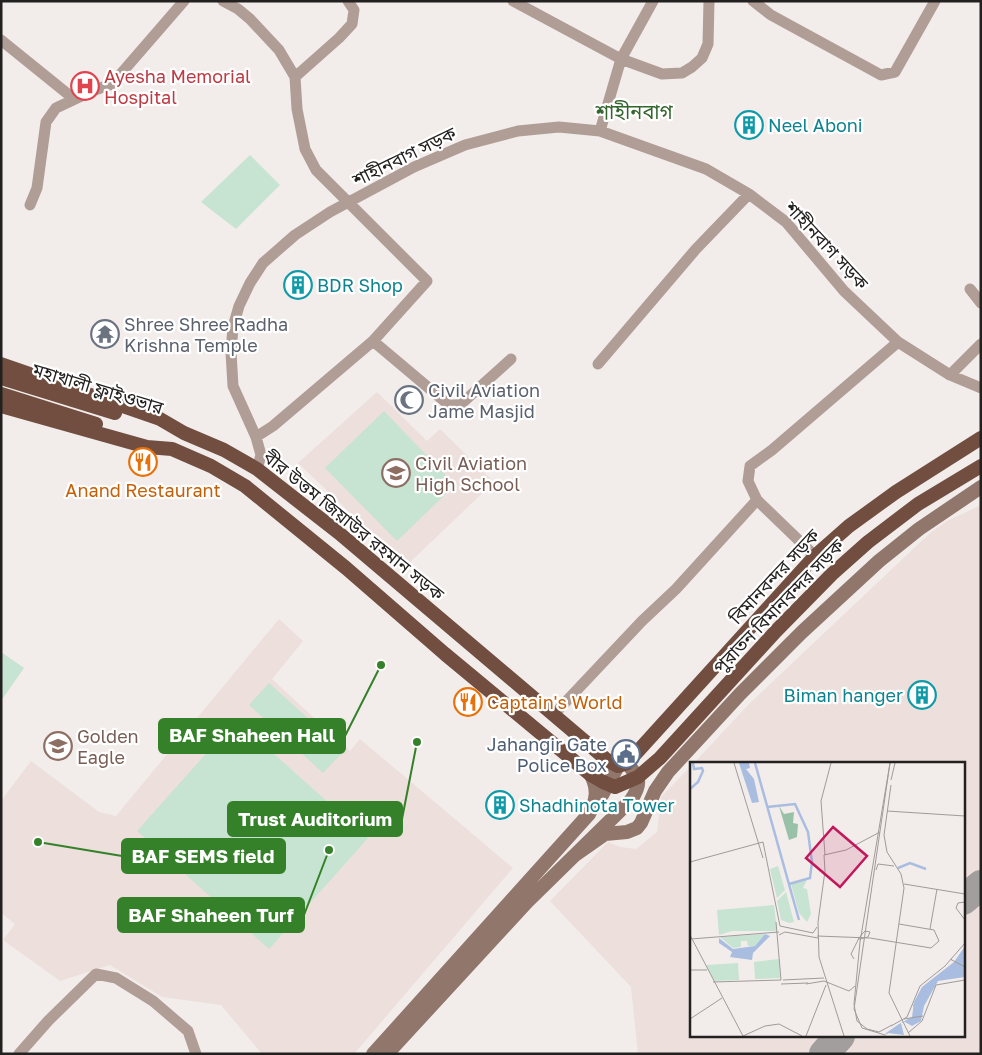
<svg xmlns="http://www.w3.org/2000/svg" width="982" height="1055" font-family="'Golos Text','Noto Sans Bengali',sans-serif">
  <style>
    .built { fill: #eddfdb }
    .green { fill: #c7e3d1 }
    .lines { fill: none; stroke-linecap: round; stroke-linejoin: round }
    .taxiway { stroke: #a29e9d; stroke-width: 30 }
    .minor { stroke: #b09d96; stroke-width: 11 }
    .secondary { stroke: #91766b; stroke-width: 14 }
    .trunk { stroke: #714e40; stroke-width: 14 }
    .labels { text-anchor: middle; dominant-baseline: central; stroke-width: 4.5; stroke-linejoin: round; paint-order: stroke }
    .health-label { font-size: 18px; fill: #be3a42; stroke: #fff; text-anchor: start }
    .culture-label { font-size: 18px; fill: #0d838f; stroke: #fff; text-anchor: start }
    .street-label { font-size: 18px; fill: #232120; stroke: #fff }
    .worship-label { font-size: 18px; fill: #5b616d; stroke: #fff; text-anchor: start }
    .education-label { font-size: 18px; fill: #785e54; stroke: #fff; text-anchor: start }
    .food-label { font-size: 18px; fill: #c56008; stroke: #fff }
    .service-label { font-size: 18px; fill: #4e5e75; stroke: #fff; text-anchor: end }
    .quarter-label { font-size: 20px; fill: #35652e; stroke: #fff }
    .inset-river { fill: none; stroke: #a9bde1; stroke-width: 2.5 }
    .inset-road { fill: none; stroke: #9f9b9a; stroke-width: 1 }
    .view { fill: #c2185b; fill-opacity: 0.15; stroke: #c2185b; stroke-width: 2.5 }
    .inset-edge { fill: none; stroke: #232120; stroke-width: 2.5 }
    .leader { fill: none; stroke: #348129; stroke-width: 2 }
    .callout-dot { fill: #348129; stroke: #fff; stroke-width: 2 }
    .callout { fill: #348129; stroke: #348129; stroke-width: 2 }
    .callout-label { font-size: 19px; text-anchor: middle; font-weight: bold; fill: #fff }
  </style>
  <rect width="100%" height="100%" fill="#f2edeb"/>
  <path class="built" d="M377,392L427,441L440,429L494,482L406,566L298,463Z
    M981,505V1054H638L631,987L550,901L608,842L620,847L636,849L657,832L661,797L691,766V1036H963V764H693L750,703L930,533L947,521Z
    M279,619L303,641L272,679L350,751L360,739L513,868L354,1054H262L221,1005L162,997L110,965L60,981L3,940L15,924L1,913V801L31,761L99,812L116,816Z"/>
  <path class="green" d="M250,155L280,185L236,229L201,202Z
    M384,411L455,485L397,541L325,468Z
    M1,652L24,668L1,701Z
    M269,683L344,751L323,773L249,705Z
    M236,720L368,838L269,949L137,831Z"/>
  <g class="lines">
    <path class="taxiway" d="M963,900L981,885
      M824,1054L840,1036"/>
    <path class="minor" d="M223,1L238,9L250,19L279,50L295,77L297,109L305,149L316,170L427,281L373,341L273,426L256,437
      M513,1L621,59L662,74L682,73L692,67L702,58L708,44L709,1
      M753,1L771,15L881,75L895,72L935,1
      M1,40L74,99
      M295,77L339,38L352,24L354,10L348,1
      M600,131L621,59L653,1
      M30,205L37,188L46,122L56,108L92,91L112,84L184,1
      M970,289L981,303
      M373,341L449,405H456L461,404L511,359
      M598,364L696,249L749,194
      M950,375L981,344
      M257,469L261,455L256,437L233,386L231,352L233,327L239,306L250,283L263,263L295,235L330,212L414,167L465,145L518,131L559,127L600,131L706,169L749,194L786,222L844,291L898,342L950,375L981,388
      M757,500L748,481L750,466L772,450L898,342
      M559,709L642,621L676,589L757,500L815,556
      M19,1054L48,1021L96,974L116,978L153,1001L188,1031L196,1054"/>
    <path class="secondary" d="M602,795L618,766
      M575,855L605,834L627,832L637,828L641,823L655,791L668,772L740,694L802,632L879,561L919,529L981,487
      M373,1054L589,814C597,800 598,789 591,775
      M387,1054L527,902L631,800C643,782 639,778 627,763"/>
    <path class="trunk" d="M1,364L160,419L184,433L224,450L257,469L339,533L607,760L618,766L627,763L639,750L815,556L849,526L896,492L981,438
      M1,378L115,413
      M1,394L96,424
      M1,406L147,447L172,449L211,466L245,486L346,568L445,654L591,775L603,782L615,787L638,777L660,758L776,631L832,574L868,542L918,504L981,466"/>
  </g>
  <defs>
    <symbol id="hospital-ring" viewBox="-11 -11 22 22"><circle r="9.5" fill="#fff" stroke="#e0444e" stroke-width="1.5"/><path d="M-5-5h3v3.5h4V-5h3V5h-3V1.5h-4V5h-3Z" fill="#e0444e"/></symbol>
    <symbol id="building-ring" viewBox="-11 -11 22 22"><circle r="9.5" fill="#fff" stroke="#0f9aa8" stroke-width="1.5"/><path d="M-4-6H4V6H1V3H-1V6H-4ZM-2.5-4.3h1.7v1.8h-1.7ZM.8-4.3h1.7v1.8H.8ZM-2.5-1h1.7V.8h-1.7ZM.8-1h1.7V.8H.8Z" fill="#0f9aa8"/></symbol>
    <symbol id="temple-ring" viewBox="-11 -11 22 22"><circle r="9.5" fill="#fff" stroke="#6b7280" stroke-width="1.5"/><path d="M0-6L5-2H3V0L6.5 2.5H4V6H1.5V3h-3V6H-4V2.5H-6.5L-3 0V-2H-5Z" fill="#6b7280"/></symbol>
    <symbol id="mosque-ring" viewBox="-11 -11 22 22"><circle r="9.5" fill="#fff" stroke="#6b7280" stroke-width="1.5"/><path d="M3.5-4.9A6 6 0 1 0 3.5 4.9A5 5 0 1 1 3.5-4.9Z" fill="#6b7280"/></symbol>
    <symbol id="restaurant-ring" viewBox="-11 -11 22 22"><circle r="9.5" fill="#fff" stroke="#e8710a" stroke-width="1.5"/><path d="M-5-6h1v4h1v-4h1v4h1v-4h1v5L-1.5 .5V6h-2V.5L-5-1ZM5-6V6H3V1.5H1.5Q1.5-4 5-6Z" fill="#e8710a"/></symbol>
    <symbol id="school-ring" viewBox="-11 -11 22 22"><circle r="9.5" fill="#fff" stroke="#8d6e63" stroke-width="1.5"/><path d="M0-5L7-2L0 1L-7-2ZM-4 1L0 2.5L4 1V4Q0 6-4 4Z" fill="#8d6e63"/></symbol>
    <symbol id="civic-ring" viewBox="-11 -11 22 22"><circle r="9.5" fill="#fff" stroke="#5c6f8a" stroke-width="1.5"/><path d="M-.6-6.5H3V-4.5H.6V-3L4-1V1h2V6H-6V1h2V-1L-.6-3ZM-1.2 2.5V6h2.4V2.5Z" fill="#5c6f8a"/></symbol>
  </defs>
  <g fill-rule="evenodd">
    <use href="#hospital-ring" x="69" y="70" width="32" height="32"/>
    <use href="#building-ring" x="733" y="109" width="32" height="32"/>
    <use href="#building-ring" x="282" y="269" width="32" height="32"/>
    <use href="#temple-ring" x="89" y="318" width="32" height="32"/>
    <use href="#mosque-ring" x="393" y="384" width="32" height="32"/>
    <use href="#restaurant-ring" x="127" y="446" width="32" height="32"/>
    <use href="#school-ring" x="380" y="457" width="32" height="32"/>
    <use href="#building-ring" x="906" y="679" width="32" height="32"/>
    <use href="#restaurant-ring" x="452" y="686" width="32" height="32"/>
    <use href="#school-ring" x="42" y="730" width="32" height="32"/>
    <use href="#civic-ring" x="610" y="738" width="32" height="32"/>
    <use href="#building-ring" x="484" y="789" width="32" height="32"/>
  </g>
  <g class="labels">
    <g class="health-label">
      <text x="104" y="76">Ayesha Memorial<tspan x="104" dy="21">Hospital</tspan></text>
    </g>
    <g class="culture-label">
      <text x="768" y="125">Neel Aboni</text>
      <text x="317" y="285">BDR Shop</text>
      <text x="903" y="695" text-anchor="end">Biman hanger</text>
      <text x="519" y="805">Shadhinota Tower</text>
    </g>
    <g class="street-label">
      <text transform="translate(404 156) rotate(-26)">শাহীনবাগ সড়ক</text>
      <text transform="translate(827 245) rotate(47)">শাহীনবাগ সড়ক</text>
      <text transform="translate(98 388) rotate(17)">মহাখালী ফ্লাইওভার</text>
      <text transform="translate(354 525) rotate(39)">বীর উত্তম জিয়াউর রহমান সড়ক</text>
      <text transform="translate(774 576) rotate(-47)">বিমানবন্দর সড়ক</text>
      <text transform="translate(778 606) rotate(-46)">পুরাতন বিমানবন্দর সড়ক</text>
    </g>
    <g class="worship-label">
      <text x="124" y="324">Shree Shree Radha<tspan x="124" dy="21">Krishna Temple</tspan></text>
      <text x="428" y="390">Civil Aviation<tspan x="428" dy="21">Jame Masjid</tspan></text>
    </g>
    <g class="education-label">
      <text x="415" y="463">Civil Aviation<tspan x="415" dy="21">High School</tspan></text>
      <text x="77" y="736">Golden<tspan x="77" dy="21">Eagle</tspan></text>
    </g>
    <g class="food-label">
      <text x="143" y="490">Anand Restaurant</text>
      <text x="487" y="702" text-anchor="start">Captain's World</text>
    </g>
    <g class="service-label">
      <text x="607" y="744">Jahangir Gate<tspan x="607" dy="21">Police Box</tspan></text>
    </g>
    <g class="quarter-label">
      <text x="634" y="111">শাহীনবাগ</text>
    </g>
  </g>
  <g transform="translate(690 762)">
    <rect width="275" height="275" fill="#f2edeb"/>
    <path d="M88,104L95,128L87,136L80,107ZM117,118L113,126L117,127L121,152L117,160L109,151L101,122ZM96,130L104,160L99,161L91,158L87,139ZM84,143L87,169H42L29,173L27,148ZM75,172L65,184H58L57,179H51V185L43,186L30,175ZM89,197L90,216L65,217L64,200ZM48,201L49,218L24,219L16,203Z" fill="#c7e3d1"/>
    <path d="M89,44L94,52L104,50L103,61L108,62L107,75L99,78Z" fill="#99c1a8"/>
    <path d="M49,1H59L60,6L56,7L64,17L69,40L62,41ZM75,172L80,174L63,191L62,198L40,195L42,190L29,181V176L43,187L65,184ZM275,184V215L248,219L234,244L231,259L222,264L215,260L211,261L214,273L198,271L195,274L196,271L209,262L222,255L224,240L232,225L264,200Z" fill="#a9bde1"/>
    <path class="inset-river" d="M65,1L109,158M0,27L8,20L13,9L12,6L4,7L3,1M77,45L105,42L118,70L122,100L120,116L99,122M208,106L220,101L236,107M223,244L230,241L241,220L260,212L268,203"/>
    <path class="inset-road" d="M44,1L73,96M200,1L170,180L164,242L167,259L177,267L189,270L202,263M201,18L205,1M201,23L194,73L197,90L211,112L214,126L199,231L220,274M197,49L275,54M135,93L131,39L141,1M0,100L73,80L90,164L123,171L127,165M186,108L188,102L204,104M214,122L275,132M275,140L268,141L266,146L275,158M86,160L91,218M240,167L247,127M0,173L53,274M89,173L95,170L128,176M127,174L180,176L241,186L249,179L244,168L209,162M1,177L89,170M164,197L161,192L169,176L173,171L175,169L180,170L178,175L170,177H168M260,197L275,205M0,208H17M93,218L134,216M23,220L91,218M91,222L118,221M116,222L134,219L159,229L165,224M0,257L32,236M214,257L233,254M201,264L217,255L230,224L255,204L275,181M218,271L232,259L246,223L275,218M195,273L172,266L164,247L200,1M53,274L75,264L89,262L112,274M116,274L136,223M154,274L129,195L128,160L135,109L134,93L156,88L190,70"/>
    <path class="view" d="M143,65L177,94L150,125L116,96Z"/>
    <rect width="275" height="275" class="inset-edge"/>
  </g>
  <path class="leader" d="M381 665L345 736M417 742L402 819M38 842L122 856M329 850L304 915"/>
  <g class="callout-dot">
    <circle cx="381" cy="665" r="5"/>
    <circle cx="417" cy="742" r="5"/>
    <circle cx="38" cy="842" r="5"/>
    <circle cx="329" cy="850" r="5"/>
  </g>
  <g class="callout">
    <rect x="159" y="719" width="186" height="34" rx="5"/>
    <rect x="228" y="802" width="174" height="34" rx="5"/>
    <rect x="122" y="839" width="163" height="34" rx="5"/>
    <rect x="118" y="898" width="186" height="34" rx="5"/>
  </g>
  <g class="callout-label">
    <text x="252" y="742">BAF Shaheen Hall</text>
    <text x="315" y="826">Trust Auditorium</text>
    <text x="203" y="863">BAF SEMS field</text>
    <text x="211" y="922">BAF Shaheen Turf</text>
  </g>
  <rect width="982" height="1055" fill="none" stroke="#232120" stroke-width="5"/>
</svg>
